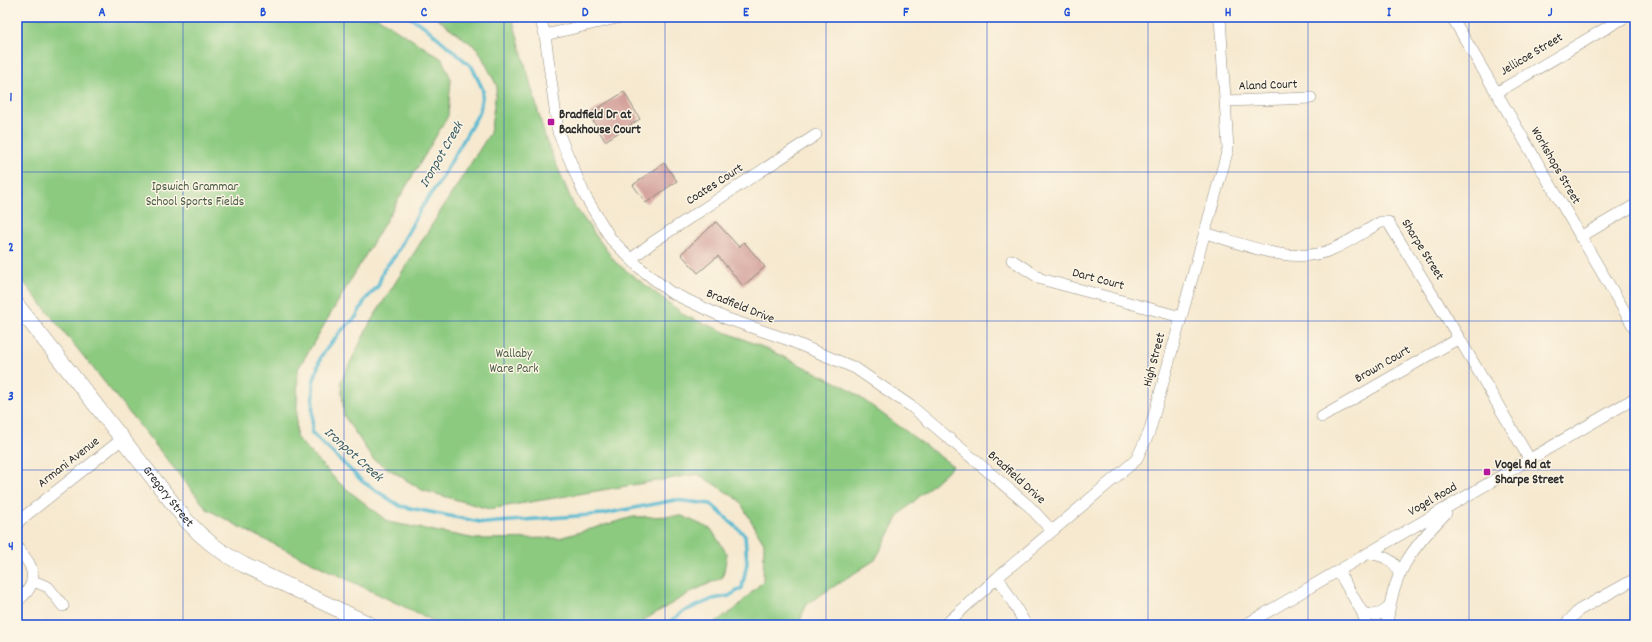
<svg xmlns="http://www.w3.org/2000/svg" width="1652" height="642" font-family="Dekko,sans-serif">
  <style>
    .green { fill: #8cca80; stroke: #5c7a56 }
    .lines { fill: none; stroke-linecap: round; stroke-linejoin: round }
    .stream { stroke: #53b9d1; stroke-width: 3.5 }
    .building { fill: #d19c96 }
    .street-casing { stroke: #908a7e; stroke-width: 12 }
    .secondary-casing { stroke: #908a7e; stroke-width: 16 }
    .street { stroke: #fff; stroke-width: 11 }
    .secondary { stroke: #fff; stroke-width: 15 }
    .grid { fill: none; stroke: #1d4ed8; stroke-width: 1; stroke-opacity: 0.55 }
    .poi-dot { fill: #b5179e; stroke: #fcf5e5; stroke-width: 1.5 }
    .labels { text-anchor: middle; dominant-baseline: central; stroke-width: 3; stroke-linejoin: round; paint-order: stroke }
    .street-label { font-size: 13px; fill: #2b2b2b; stroke: #fcf5e5 }
    .poi-label { font-size: 13px; font-weight: bold; fill: #2b2b2b; stroke: #fcf5e5; text-anchor: start }
    .park-label { font-size: 13px; fill: #485b44; stroke: #fcf5e5 }
    .water-label { font-size: 14px; font-style: italic; fill: #395d65; stroke: #fcf5e5 }
    .neatline { fill: none; stroke: #1d4ed8; stroke-width: 1.5 }
    .grid-label { font-size: 13px; text-anchor: middle; font-weight: bold; fill: #1d4ed8 }
  </style>
  <rect width="100%" height="100%" fill="#fcf5e5"/>
  <filter id="ink" filterUnits="userSpaceOnUse"><feTurbulence type="fractalNoise" baseFrequency=".025" numOctaves="2"/><feDisplacementMap in="SourceGraphic" scale="8" xChannelSelector="R" yChannelSelector="G"/><feConvolveMatrix kernelMatrix="1 2 1 2 8 2 1 2 1" color-interpolation-filters="sRGB"/></filter>
  <filter id="wash" filterUnits="userSpaceOnUse"><feTurbulence type="fractalNoise" baseFrequency=".012" numOctaves="4" result="noise"/><feDisplacementMap in="SourceGraphic" scale="16" xChannelSelector="R" yChannelSelector="G"/><feGaussianBlur stdDeviation="0.9" result="paint"/><feColorMatrix in="noise" values="0 0 0 0 0 0 0 0 0 0 0 0 0 0 0 0 0 1.4 0 .05"/><feComposite in="paint" operator="in"/></filter>
  <g filter="url(#wash)">
    <rect width="100%" height="100%" fill="#f6e9d0"/>
    <path class="green" d="M17,17H377L442,59L451,79L448,116L298,369L296,437L338,482L388,522L476,539L559,538L633,517L682,516L711,529L727,554L723,577L693,591L644,620L640,625H442L251,533L207,509L17,274Z
      M435,17H512L546,140L573,204L615,262L686,316L765,348L846,387L953,466L900,514L875,560L808,603L804,608L800,623L803,625H711L734,610L763,581L764,543L739,500L698,474L489,509L422,490L373,459L344,416L341,381L371,321L490,133L497,86L478,49Z"/>
    <g class="lines">
      <path class="stream" d="M409,17L424,26L472,67L483,90L480,111L440,181L420,210L395,256L384,269L378,286L365,300L356,317L340,332L321,356L313,383L312,433L363,482L400,506L485,523L603,514L675,500L711,504L745,535L747,563L742,588L729,596L713,599L682,612L667,625"/>
    </g>
    <g id="blocks">
      <path class="building" d="M624,92L640,119L605,141L589,114Z
        M664,163L677,181L646,203L633,185Z
        M716,222L739,247L744,242L765,267L743,286L718,256L698,273L681,254Z"/>
    </g>
  </g>
  <g filter="url(#ink)">
    <use href="#blocks" fill-opacity="0" stroke="#908a7e" stroke-width="1"/>
    <g class="lines">
      <defs>
        <path id="street" d="M540,17L545,35L558,132L585,196L611,239L640,268L670,292L725,318L786,339L855,368L912,407L1030,507L1052,531
          M1452,17L1635,329
          M545,35L621,17
          M1496,93L1625,17
          M1226,101L1311,98
          M1205,233C1245,244 1292,267 1333,249C1349,242 1365,231 1381,222H1388L1459,338L1530,460
          M1580,237L1635,205
          M631,259L653,242L816,135
          M1012,260L1041,279L1181,317
          M1322,417L1459,338
          M17,525L20,520L121,440
          M17,547C21,554 29,560 31,568C36,582 28,593 17,601
          M1369,553C1382,556 1397,559 1399,575
          M1338,571L1362,612L1367,625
          M998,577L1026,625
          M33,581L48,587L63,606
          M1362,612C1372,617 1381,615 1388,608
          M945,625L998,577L1136,460L1149,433L1228,149L1220,17
          M1245,625L1635,398
          M1387,625C1392,574 1411,549 1446,513
          M1565,625L1579,610L1635,579"/>
        <g id="secondary">
          <path id="s1" d="M17,305L186,520C203,539 221,553 244,565L371,625"/>
        </g>
      </defs>
      <use href="#street" class="street-casing"/>
      <use href="#secondary" class="secondary-casing"/>
      <use href="#street" class="street"/>
      <use href="#secondary" class="secondary"/>
    </g>
  </g>
  <path class="grid" d="M183,17V625M344,17V625M504,17V625M665,17V625M826,17V625M987,17V625M1148,17V625M1308,17V625M1469,17V625M17,172H1635M17,321H1635M17,470H1635"/>
  <g class="poi-dot">
    <rect x="547" y="118" width="8" height="8" rx="2"/>
    <rect x="1483" y="468" width="8" height="8" rx="2"/>
  </g>
  <g class="labels">
    <g class="street-label">
      <text transform="translate(1532 55) rotate(-31)">Jellicoe Street</text>
      <text transform="translate(1268 86) rotate(-2)">Aland Court</text>
      <text transform="translate(1555 166) rotate(60)">Workshops Street</text>
      <text transform="translate(715 185) rotate(-33)">Coates Court</text>
      <text transform="translate(1422 250) rotate(58)">Sharpe Street</text>
      <text transform="translate(1098 280) rotate(15)">Dart Court</text>
      <text transform="translate(740 307) rotate(22)">Bradfield Drive</text>
      <text transform="translate(1155 360) rotate(-75)">High Street</text>
      <text transform="translate(1383 365) rotate(-30)">Brown Court</text>
      <text transform="translate(69 463) rotate(-38)">Armani Avenue</text>
      <text transform="translate(1016 478) rotate(42)">Bradfield Drive</text>
      <text stroke="none"><textPath href="#s1" startOffset="244">Gregory Street</textPath></text>
      <text transform="translate(1433 500) rotate(-30)">Vogel Road</text>
    </g>
    <g class="poi-label">
      <text x="559" y="115">Bradfield Dr at<tspan x="559" dy="15">Backhouse Court</tspan></text>
      <text x="1495" y="465">Vogel Rd at<tspan x="1495" dy="15">Sharpe Street</tspan></text>
    </g>
    <g class="park-label">
      <text x="195" y="187">Ipswich Grammar<tspan x="195" dy="15">School Sports Fields</tspan></text>
      <text x="514" y="354">Wallaby<tspan x="514" dy="15">Ware Park</tspan></text>
    </g>
    <g class="water-label">
      <text transform="translate(442 155) rotate(-60)">Ironpot Creek</text>
      <text transform="translate(353 455) rotate(42)">Ironpot Creek</text>
    </g>
  </g>
  <rect width="1652" height="642" fill="none" stroke="#fcf5e5" stroke-width="44"/>
  <rect x="22" y="22" width="1608" height="598" class="neatline"/>
  <g class="grid-label">
    <text x="102" y="16">A</text>
    <text x="263" y="16">B</text>
    <text x="424" y="16">C</text>
    <text x="585" y="16">D</text>
    <text x="746" y="16">E</text>
    <text x="906" y="16">F</text>
    <text x="1067" y="16">G</text>
    <text x="1228" y="16">H</text>
    <text x="1389" y="16">I</text>
    <text x="1550" y="16">J</text>
    <text x="11" y="101">1</text>
    <text x="11" y="251">2</text>
    <text x="11" y="400">3</text>
    <text x="11" y="550">4</text>
  </g>
</svg>
